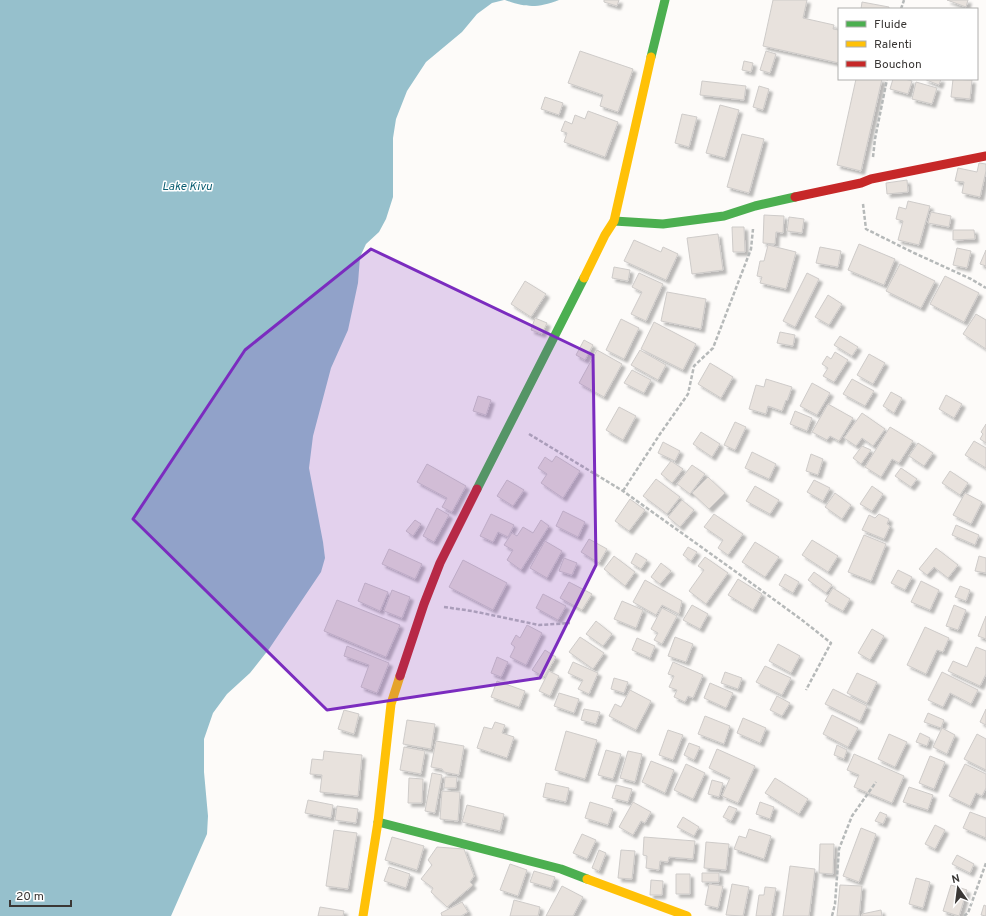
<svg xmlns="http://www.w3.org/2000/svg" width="986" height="916" font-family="Overpass,sans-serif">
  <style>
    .water { fill: #96c0cc }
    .building { fill: #e8e2dd; stroke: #cecbc9; filter: url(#shadow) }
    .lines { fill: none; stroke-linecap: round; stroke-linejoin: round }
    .path { stroke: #b6b9b9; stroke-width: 2.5; stroke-dasharray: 4 2; stroke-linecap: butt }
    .fast { stroke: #4caf50; stroke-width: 9 }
    .slow { stroke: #ffc107; stroke-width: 9 }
    .jam { stroke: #c62828; stroke-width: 9 }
    .marked { fill: #7b2cbf; fill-opacity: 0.2; stroke: #7b2cbf; stroke-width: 3; stroke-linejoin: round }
    .labels { text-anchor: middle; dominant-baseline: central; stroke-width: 3; stroke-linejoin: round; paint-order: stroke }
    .water-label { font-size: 12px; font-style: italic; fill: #0a5e72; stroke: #fff }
  </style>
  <defs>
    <filter id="shadow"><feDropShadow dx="3.5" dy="3.5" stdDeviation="1" flood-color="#0004"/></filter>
  </defs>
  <rect width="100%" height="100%" fill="#fdfbf9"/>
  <path class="water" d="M0,0H504L492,3L477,14L462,32L426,62L407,91L396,119L393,138V197L386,219L379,232L366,244L360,257L358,283L348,330L331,368L313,436L309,468L323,542L325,558L321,572L269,649L250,673L227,694L213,713L204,739V772L208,816L207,834L171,916H0Z
    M505,0H559C537,8 527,8 505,0Z"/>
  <path class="building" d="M604,0H619L617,6L604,2Z
    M773,0H807L803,18L834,25L833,29L839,30V63L763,46Z
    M947,0H968L966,7Z
    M862,2L889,7V9H861Z
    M580,51L633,69L618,112L600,106L603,95L568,83Z
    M766,51L776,54L770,73L760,70Z
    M744,61L753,63L751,72L742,70Z
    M856,79H882L861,171L837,165Z
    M893,79H905L912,81L908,94L890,89Z
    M924,79H941L939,85Z
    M953,79L972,80L970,99L951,97Z
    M702,81L746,86L744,100L700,95Z
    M916,82L937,88L932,104L912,99Z
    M759,86L769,89L763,110L753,107Z
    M545,97L563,103L559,115L541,109Z
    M720,105L739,110L725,158L706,153Z
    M588,111L618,122L605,157L564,142L567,133L561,131L565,121L572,124L575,115L585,119Z
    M682,114L697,117L689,147L675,143Z
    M742,134L764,139L749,193L727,187Z
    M979,163L986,164V171L980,197L962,193L964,182L955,181L958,168L977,172Z
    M907,180L908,192L887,194L886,183Z
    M908,201L930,206L919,245L898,240L903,221L896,219L899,207L906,209Z
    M931,212L951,216L949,227L928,223Z
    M764,215L784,216L783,233L776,232L775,244L763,243Z
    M789,217L804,219L802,233L787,231Z
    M732,227H744L745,252H733Z
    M953,230H974L975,239L953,240Z
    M718,234L723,270L692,274L687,238Z
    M634,240L661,252L663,247L678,254L666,280L624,261Z
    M859,244L895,259L884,285L848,270Z
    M768,245L796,252L786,289L760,283L762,277L757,276L760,261H764Z
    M820,247L841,251L838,267L816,263Z
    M957,248L971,251L967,268L953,265Z
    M986,250V266L980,264Z
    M900,264L935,281L921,308L886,291Z
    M614,267L630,270L628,281L612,278Z
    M639,273L663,284L646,321L631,314L642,292L632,287Z
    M807,273L819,279L795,327L783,321Z
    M945,276L979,293L964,322L930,304Z
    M525,281L546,294L531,317L511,304Z
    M667,292L706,299L701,329L661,321Z
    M828,295L842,304L829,325L815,317Z
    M976,314L986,320V349L963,334Z
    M535,318L547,323L542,334L531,330Z
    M621,319L639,328L624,359L606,350Z
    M654,322L696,344L683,370L641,349Z
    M780,332L795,335L793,346L777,343Z
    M840,336L858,347L852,356L834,345Z
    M584,340L593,345L585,360L576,355Z
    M597,350L622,364L604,397L579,383Z
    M640,350L666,365L658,380L631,365Z
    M835,352L848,360L834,382L823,376L828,368L822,364L827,356L831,359Z
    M869,354L885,363L873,384L857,375Z
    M710,363L733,377L721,398L698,384Z
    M632,370L651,380L644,393L624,383Z
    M766,379L792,387L787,401L786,400L782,411L768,406L766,414L749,409L756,385L764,387Z
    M852,379L874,391L865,406L843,394Z
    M812,383L830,393L817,415L800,406Z
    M891,392L902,398L894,413L883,406Z
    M946,395L962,404L954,418L939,409Z
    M478,396L491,400L486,415L473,411Z
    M828,404L853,418L839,441L830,436L827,440L812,432Z
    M619,407L636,416L623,440L606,430Z
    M795,411L812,418L807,431L790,424Z
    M862,413L885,429L873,446L862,438L856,446L844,438Z
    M735,422L746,427L735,450L724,445Z
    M986,424V443L980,439L983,434L981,432Z
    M890,427L913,441L899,463L892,459L881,477L865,467Z
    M701,432L720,444L712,457L693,444Z
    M974,441L986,448V468L965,455Z
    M663,442L680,451L675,461L658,453Z
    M918,443L933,453L924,466L909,456Z
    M862,446L871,450L861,464L853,458Z
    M752,452L776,464L769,479L745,468Z
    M811,454L823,459L818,475L806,471Z
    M556,456L580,471L563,498L541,483L547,474L538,468L545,457L552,462Z
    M671,461L683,469L672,483L661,474Z
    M427,464L466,486L452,512L442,507L447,498L417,482Z
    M692,465L705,474L690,494L677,484Z
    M901,468L917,479L911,487L895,476Z
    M950,471L968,483L960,495L942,483Z
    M708,477L725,493L709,509L692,493Z
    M656,479L680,497L667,514L643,496Z
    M507,480L524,490L513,506L497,496Z
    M814,480L830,488L823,501L807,492Z
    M755,486L779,500L770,514L746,501Z
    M872,486L883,494L872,511L860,504Z
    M835,493L851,505L842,519L825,507Z
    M965,493L982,502L971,524L953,515Z
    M630,499L645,510L629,531L615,521Z
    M682,500L694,510L680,527L668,517Z
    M437,508L449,515L434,542L423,536Z
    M563,511L585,522L578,537L556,526Z
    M491,514L514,525L508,537L498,532L493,542L480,536Z
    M714,514L743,534L728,555L718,548L723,540L704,527Z
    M879,514L889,519L887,524L890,526L884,539L862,530L869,515L875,518Z
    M415,520L421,524L413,536L406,531Z
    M541,520L549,526L521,570L507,560L513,550L504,545L512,533L517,536L523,527L533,533Z
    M956,525L979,535L975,545L952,535Z
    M864,535L886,544L871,581L848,572Z
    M589,539L607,549L599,563L581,552Z
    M812,540L838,556L828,572L802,555Z
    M545,541L562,551L547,578L530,568Z
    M755,542L779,557L765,577L742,562Z
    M688,547L697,552L691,561L683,555Z
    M936,548L958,565L948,578L934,567L927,575L919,569Z
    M389,549L422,564L415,579L382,564Z
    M636,553L647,560L641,569L631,563Z
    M614,556L635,572L625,586L604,569Z
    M979,556L986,558V573L975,571Z
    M705,557L728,573L706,604L689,591L704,570L698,566Z
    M564,558L577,563L572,575L559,571Z
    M463,560L507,583L493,610L449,587Z
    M661,563L671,571L660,584L651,577Z
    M898,570L912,577L905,590L891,583Z
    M814,572L832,585L826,593L808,580Z
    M785,574L799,582L793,593L779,585Z
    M738,579L762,594L753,610L728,595Z
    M645,580L682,601L679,614L662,605L656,615L633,602Z
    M921,581L939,590L930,610L911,602Z
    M569,582L592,594L582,610L560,598Z
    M365,583L388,592L380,611L358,601Z
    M960,586L970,590L966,601L955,597Z
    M833,588L850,599L843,611L825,601Z
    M392,590L410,597L402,618L384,611Z
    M543,594L566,606L558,620L536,608Z
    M337,600L400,625L386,657L324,631Z
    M622,601L643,610L636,628L614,619Z
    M692,605L708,614L700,629L683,620Z
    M954,605L966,610L958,630L946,626Z
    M662,608L677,616L662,644L654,640L658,633L651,629Z
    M986,616V639L978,636Z
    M596,621L612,634L603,646L586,634Z
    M527,625L542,633L526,665L510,657L515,647L511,644L516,635L520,638Z
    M925,627L949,638L943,652L937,650L926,674L907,665Z
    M872,629L884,636L870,660L858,653Z
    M580,637L604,653L593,669L569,652Z
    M675,637L693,644L686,662L668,656Z
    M637,638L655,646L650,658L632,650Z
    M778,644L800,656L791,673L769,661Z
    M347,646L389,663L377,693L361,687L369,665L344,656Z
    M976,647L986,651V674L980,686L948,671L953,661L967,667Z
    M545,650L556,657L544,677L532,670Z
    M497,657L508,662L501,677L491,673Z
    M573,662L598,673L589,694L578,689L583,680L568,673Z
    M673,662L703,675L693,698L688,696L685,702L674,697L677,690L669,687L674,676L668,674Z
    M765,666L791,678L782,695L756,682Z
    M549,671L559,676L550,696L539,691Z
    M725,672L742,678L738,689L721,683Z
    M942,672L978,690L971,704L950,693L943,707L928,700Z
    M857,673L877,682L867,703L847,693Z
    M614,678L628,682L624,693L611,689Z
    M497,681L525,691L519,707L491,697Z
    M710,683L733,693L726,708L704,698Z
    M833,689L867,706L860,721L825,704Z
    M630,690L651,701L636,730L609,716L615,704L621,707Z
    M559,693L579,699L574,713L554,706Z
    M777,696L790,703L782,716L770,710Z
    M584,709L600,712L596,724L581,720Z
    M986,709V725L980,722Z
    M344,710L359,714L354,734L338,729Z
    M928,713L944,720L941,728L924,722Z
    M832,715L858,728L848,747L823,734Z
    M705,716L730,726L724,744L698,734Z
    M743,718L766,728L760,743L737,733Z
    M407,720L435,724L431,749L403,744Z
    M495,722L505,725L502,733L514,737L507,758L477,748L484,727L492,729Z
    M942,728L955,735L947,754L933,747Z
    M668,730L683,735L673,760L659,755Z
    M566,731L597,740L585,779L555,770Z
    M920,733L930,738L927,746L916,742Z
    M889,734L907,742L895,767L878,759Z
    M977,734L986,739V770L964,759Z
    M436,741L464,746L459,775L444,772L442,769L431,767Z
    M689,743L700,747L694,760L684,755Z
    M837,745L847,750L844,759L834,755Z
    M404,747L425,751L421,774L400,770Z
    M717,749L755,766L738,803L722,796L730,778L709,768Z
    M606,750L621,754L613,779L598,775Z
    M324,751L362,755L358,796L320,792L322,775L310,774L312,759L323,760Z
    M628,751L642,754L635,782L620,778Z
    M854,754L904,776L892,803L854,787L859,775L847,770Z
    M930,756L945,762L934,789L919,783Z
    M651,761L674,770L665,793L642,782Z
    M686,764L705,773L693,799L674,790Z
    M965,764L986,774V788L982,796L976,793L970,806L949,796Z
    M432,773L442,775L435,813L425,811Z
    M445,777H457L456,788H444Z
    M409,778L423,779L422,803H408Z
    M775,778L808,799L799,814L765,793Z
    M712,780L723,783L719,797L708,794Z
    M546,783L569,788L566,802L543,797Z
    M616,785L632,789L628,802L612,798Z
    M909,787L933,795L928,810L903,802Z
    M442,791L460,792L458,821L440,819Z
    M308,800L333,805L331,818L305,813Z
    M590,802L613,809L608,825L585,818Z
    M633,802L651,812L645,823L641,821L633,835L619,827Z
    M760,802L774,807L770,819L756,814Z
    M467,805L504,814L500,831L462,822Z
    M337,806L358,809L356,823L335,820Z
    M729,806L737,809L731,821L723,817Z
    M880,812L887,815L883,824L875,821Z
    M970,812L986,818V838L963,828Z
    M683,817L699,827L694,836L677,827Z
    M935,825L945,830L935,849L925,844Z
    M861,828L876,834L859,882L843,876Z
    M749,829L771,836L764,859L734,849L739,836L746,838Z
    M334,830L357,833L348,889L326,886Z
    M582,834L596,840L587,859L573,853Z
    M392,837L424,846L417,870L385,860Z
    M644,837L695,841L693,859L669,857L668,862L660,861L659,870L646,868L647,856L643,855Z
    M706,842L729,844L726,870L704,868Z
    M820,844H834L833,874L819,873Z
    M437,847L464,849L474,876L470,882L473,885L447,907L431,892L433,888L421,879L432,865L428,860Z
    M599,850L606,853L599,871L592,868Z
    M621,850L635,851L632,879L618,878Z
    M957,855L974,864L970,873L952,864Z
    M510,864L527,870L518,896L500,890Z
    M790,866L815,869L809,916H783Z
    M389,867L410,874L406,888L384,881Z
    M534,871L555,877L551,888L530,882Z
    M702,873H719V882H702Z
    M676,874H690V894H676Z
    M916,878L930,882L923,908L909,904Z
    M651,880L663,881L662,895H650Z
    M709,884L723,886L718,908L705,905Z
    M732,884L749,887L743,916L726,915Z
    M840,885L862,886L859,916H837Z
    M951,885L967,890L959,916L943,911Z
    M562,886L583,897L573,916H546Z
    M765,887L776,888L771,916H756L759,895H764Z
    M514,900L540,907L538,916H510Z
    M462,902L468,912L461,916H442L441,913Z
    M984,905L986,906V916L981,915Z
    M320,907L344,911L343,916H318Z
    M881,910L882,916H862V914Z"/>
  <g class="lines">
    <path class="path" d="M901,9L904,0
      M873,157L875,139L887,79
      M863,204L866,229L912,252L971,279L986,288
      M529,434L623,491L732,569L802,620L831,643L806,690
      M623,491L660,434L688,394L694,366L713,348L751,249L753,229
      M444,607L472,611L539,625L570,623
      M832,916L835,904L839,849L852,816L876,782
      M964,916L968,913L986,863"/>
    <path class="fast" d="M651,57L665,0
      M614,221L663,224L724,216L755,206L795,197
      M477,489L584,278
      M378,822L561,869L587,879"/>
    <path class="slow" d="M584,278L605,235L614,221L651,57
      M587,879L687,916
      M363,916L378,822L391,704L400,676"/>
    <path class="jam" d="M795,197L861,183L871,179L986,156
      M400,676L424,604L440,563L477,489"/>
  </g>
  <path class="marked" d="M371,249L593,355L596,565L540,678L327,710L133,519L245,350Z"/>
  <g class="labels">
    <g class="water-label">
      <text x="187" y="187">Lake Kivu</text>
    </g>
  </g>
  <rect x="838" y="8" width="140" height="72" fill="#ffffff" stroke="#b0afae"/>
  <rect x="846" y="21" width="20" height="6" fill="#4caf50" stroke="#b0afae"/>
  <text x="874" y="28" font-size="12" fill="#3a3735">Fluide</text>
  <rect x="846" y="41" width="20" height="6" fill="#ffc107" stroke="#b0afae"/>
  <text x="874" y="48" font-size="12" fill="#3a3735">Ralenti</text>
  <rect x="846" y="61" width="20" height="6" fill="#c62828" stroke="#b0afae"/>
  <text x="874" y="68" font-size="12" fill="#3a3735">Bouchon</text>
  <g transform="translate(958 888) rotate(346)" stroke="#ffffff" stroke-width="3" paint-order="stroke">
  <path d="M0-3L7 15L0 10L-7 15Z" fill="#3a3735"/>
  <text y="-6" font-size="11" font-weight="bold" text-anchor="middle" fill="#3a3735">N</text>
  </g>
  <path d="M10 900v6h61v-6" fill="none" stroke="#3a3735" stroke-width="2"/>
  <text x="16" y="900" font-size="12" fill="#3a3735" stroke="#ffffff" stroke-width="3" paint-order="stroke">20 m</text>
</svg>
